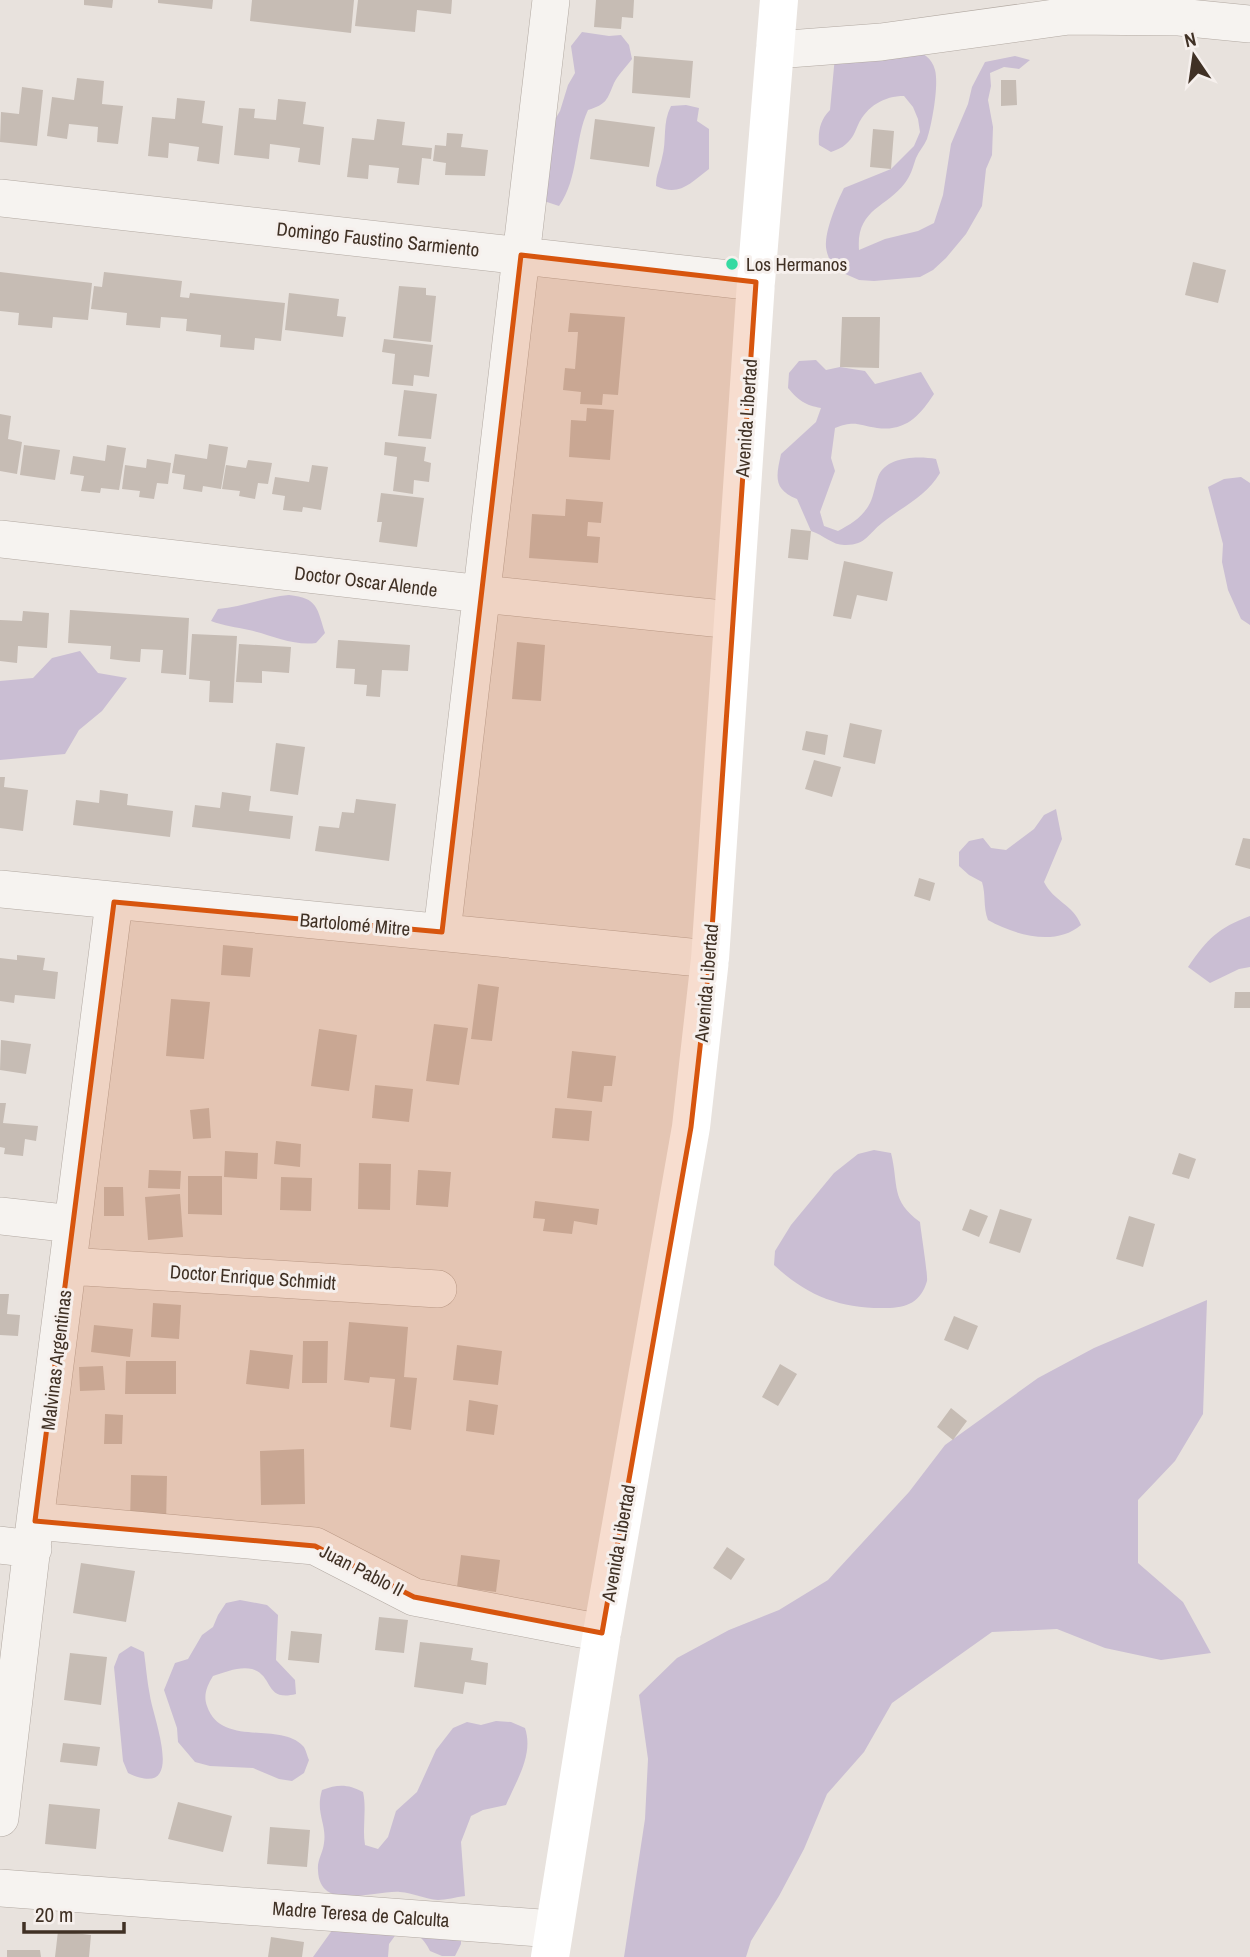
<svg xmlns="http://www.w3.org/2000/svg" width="1250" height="1957" font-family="'Archivo Narrow',sans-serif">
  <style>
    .green { fill: #cabed3 }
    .building { fill: #c6bcb4 }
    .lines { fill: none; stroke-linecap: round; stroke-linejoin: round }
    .street-casing { stroke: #b2a9a2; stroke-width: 38 }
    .street { stroke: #f6f3f0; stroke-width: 37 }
    .secondary { stroke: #fff; stroke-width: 38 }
    .marked { fill: #d7550e; fill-opacity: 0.2; stroke: #d7550e; stroke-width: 5; stroke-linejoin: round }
    .poi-dot { fill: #36daa2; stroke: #f6f0ed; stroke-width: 2.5 }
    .labels { text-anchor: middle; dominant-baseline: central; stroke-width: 6; stroke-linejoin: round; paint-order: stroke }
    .street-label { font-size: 19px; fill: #403125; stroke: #f6f0ed }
    .poi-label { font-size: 19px; fill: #403125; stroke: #f6f0ed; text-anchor: start }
  </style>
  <rect width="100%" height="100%" fill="#e8e2dd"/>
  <path class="green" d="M582,32L609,36L621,35L629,45L632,59C626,67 618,75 614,83C607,100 607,104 588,110C574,140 579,178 559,206L544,201L546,135L560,111L568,85L575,73L571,46Z
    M913,48C923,53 932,58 935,70C939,85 932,124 927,139C924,146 919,151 916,158C913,167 911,175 905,183C886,208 856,209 859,250L885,239L918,231L934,223L943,195L951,144L968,104L972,87L985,62L1015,56L1030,60L1019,69L1004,67L990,73L991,86L988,100L993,127L992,155L986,169L982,206L966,234L946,258L933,270L920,277L874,281L859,280L834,269C830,261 825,251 826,242C827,226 837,202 844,188L891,169L914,146L920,132L918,119L913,107L904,96C884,96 867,106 858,125C855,132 853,138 846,144C842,148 836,150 831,152L819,145C818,131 820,120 830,110L835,56Z
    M686,105L699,108L697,121L709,129V169C690,183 680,197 656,186C656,174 660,169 662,158C667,140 662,123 671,106Z
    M816,360L826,370L840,367L865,371L875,384L921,372L934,394C920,415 906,432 877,428C859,425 854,420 835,428L831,458L835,471L820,512L824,526L838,531C851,524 863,517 870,503C874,495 875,485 878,477C886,456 918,456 936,459L940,473C926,497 903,506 882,523C869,533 866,545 846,545C833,546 824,535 811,531L797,499C773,489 776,477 781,454L816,422L821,408C805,405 799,401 788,388L789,373L799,361Z
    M1241,477L1250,483V625L1241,619L1228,590L1222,562L1223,544L1208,487L1224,479Z
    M289,595C318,598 317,608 325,633L316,643C293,646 272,635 249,630C236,627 224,626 211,621L218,609C243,607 265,597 289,595Z
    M80,651L98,673L127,678L102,711L79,730L65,754L0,760V681L33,678L52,658Z
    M1056,809L1062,839L1044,882C1054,902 1073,904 1081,925C1055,947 1015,935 988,920C983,907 986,895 982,882L969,875L959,866V852L969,841L983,838L991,848L1006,850L1034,829L1044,815Z
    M1250,916V967L1239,969L1210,983L1188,967C1207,939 1218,928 1250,916Z
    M874,1150L891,1153C899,1185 890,1200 920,1222C921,1232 928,1275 927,1281C921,1302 907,1308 886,1308C841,1309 807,1296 774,1265L775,1251L791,1225L834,1173L858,1154Z
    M1207,1300L1203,1414L1175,1461L1138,1500V1563L1183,1602L1211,1653L1161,1660L1105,1648L1057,1629L992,1632L892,1703L864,1752L827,1794L804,1849L779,1896L751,1941L746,1957H624L645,1819L648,1759L639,1695L677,1658L729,1630L779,1610L828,1580L909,1492L945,1445L1038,1378L1094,1348Z
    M240,1600L267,1605L278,1615L276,1660L295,1680L296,1694C264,1702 274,1675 252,1669C240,1666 225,1672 213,1676C207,1686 203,1695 207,1706C221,1748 279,1721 303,1746C306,1749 307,1756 309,1760L304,1773L292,1781L279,1779L253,1768L210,1766L195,1762L178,1742L177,1728L164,1690L175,1663L188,1659L202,1635L213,1627L218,1615L226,1603Z
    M131,1646L144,1652C146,1667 147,1681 150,1696C154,1721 187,1801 128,1773L123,1761L114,1667L119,1654Z
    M496,1721L511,1722L525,1728C534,1755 516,1781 506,1805L483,1810L471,1816L461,1842L465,1896C456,1897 446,1900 438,1900C425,1899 413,1893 400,1892C375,1890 319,1913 318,1870C317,1860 323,1853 324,1843C327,1824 315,1813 322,1790C338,1784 348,1784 363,1792C367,1810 362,1827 365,1845L378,1849L388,1837L396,1811L417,1792L436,1750L453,1728L467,1722L481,1725Z
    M338,1922L461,1930V1944L455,1956H442L430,1951C422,1935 415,1931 397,1933L389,1944L388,1957H313Z"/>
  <path class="building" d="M84,0H113L112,8L84,5Z
    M158,0H213L212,9L158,3Z
    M252,0H354L351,33L250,21Z
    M358,0H452L451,14L417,10L415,32L355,26Z
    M596,0H634L633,18L622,17L621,29L594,27Z
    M634,56L693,61L690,98L632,93Z
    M77,78L104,81L102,104L123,106L118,144L97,142L98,127L69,124L67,139L47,136L52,97L74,100Z
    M1001,80H1016L1017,105L1001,106Z
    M22,87L43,90L37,146L0,142L1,112L19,114Z
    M177,98L205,101L202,123L223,126L219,164L197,161L199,147L169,143L168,158L148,156L152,117L175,119Z
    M278,99L306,102L303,124L324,127L320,165L298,162L300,148L270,144L269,159L234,155L239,108L255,109L254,118L276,120Z
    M377,119L405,122L402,145L432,148L431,159L422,158L419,185L397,183L399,168L369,165L368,179L347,177L352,138L374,140Z
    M595,119L655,127L649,167L590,159Z
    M873,129L894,131L891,169L870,167Z
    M447,133L463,134L461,147L488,150L485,176L445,175L446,163L433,161L435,145L446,146Z
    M1193,262L1226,270L1218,303L1185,295Z
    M0,272L92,283L88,320L53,317L52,328L18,325L19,313L0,311Z
    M104,272L182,281L180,297L189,298L190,293L285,303L281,341L255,338L254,350L220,347L221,335L186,331L187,319L161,317L160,328L126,325L127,313L91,309L94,286L102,287Z
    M399,286L426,288V295L436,296L431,342L393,338Z
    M289,293L339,299L337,316L346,317L343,337L285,330Z
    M570,313L625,317L618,395L603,394L602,405L580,404L581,392L563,390L565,368L575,369L578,332H568Z
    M842,317H880L879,368L840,367Z
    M384,339L433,345L429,377L414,375L413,386L392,384L395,354L382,352Z
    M404,390L437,394L431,439L398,436Z
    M587,408L614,410L610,460L569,457L571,420L586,421Z
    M0,414L11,416L8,439L22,442L17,474L0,471Z
    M385,442L426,447L424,461L431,463L429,482L414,480L413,494L393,491L397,457L384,455Z
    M209,444L228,447L221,489L203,486L202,492L183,489L185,475L172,473L175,454L207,459Z
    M24,445L60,450L55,480L20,475Z
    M107,445L126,448L119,490L101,488L100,493L81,491L84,476L70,474L73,456L105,461Z
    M147,459L171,463L168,484L157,483L154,499L139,497L140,491L122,489L125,465L146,468Z
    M248,460L272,463L268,484L258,483L255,499L239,496L240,491L222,489L226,465L246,468Z
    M312,465L328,467L321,510L303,507L302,512L283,510L285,496L272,494L275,477L309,482Z
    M381,493L424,498L417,547L379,542L382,522H377Z
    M566,499L603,502L601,523L588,522L587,536L600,537L598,563L529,558L532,514L565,516Z
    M791,529L811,531L808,560L788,558Z
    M844,561L893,572L887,601L857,595L851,619L833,616Z
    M70,610L189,618L186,675L161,673L163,650L141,649L140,662L126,661L110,659L111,646L68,643Z
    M23,611L49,613L47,648L18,646L17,663L0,661V620L22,621Z
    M192,634L237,636L233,703L209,702L210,681L189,679Z
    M338,640L410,645L408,671L382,670L380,697L366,696L367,685L354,684L355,669L336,668Z
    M517,642L545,645L541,701L512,699Z
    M239,644L291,647L289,673L262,671V683L236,682Z
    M850,723L882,730L875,764L843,757Z
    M806,731L828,735L825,755L802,750Z
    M276,743L305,747L298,795L270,791Z
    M814,760L841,767L832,797L805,789Z
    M0,777H5L4,787L28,790L23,831L0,828Z
    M100,790L128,794L127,805L173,811L170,837L73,825L76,800L99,803Z
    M222,792L251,796L249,811L293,816L290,839L192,827L195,805L220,808Z
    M356,799L396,804L389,861L315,851L319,826L339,828L342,812L354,813Z
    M1243,838L1250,839V869L1235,865Z
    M919,878L935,883L930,901L914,896Z
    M223,945L253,948L250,977L221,975Z
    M17,955L45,958L43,970L58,972L55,999L15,995L14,1003L0,1001V958L17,960Z
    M478,984L499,987L492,1041L471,1039Z
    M1235,992H1250V1008H1234Z
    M171,999L210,1002L204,1059L166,1056Z
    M434,1024L468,1028L459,1085L426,1081Z
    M319,1029L357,1035L349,1091L311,1086Z
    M1,1040L31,1044L26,1074L0,1070Z
    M572,1051L616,1056L612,1086H604L602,1102L567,1098Z
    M375,1085L413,1089L409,1122L372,1118Z
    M0,1103H6L3,1123L38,1126L36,1141L25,1139L23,1156L4,1154L5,1148L0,1147Z
    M209,1108L211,1138L193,1139L190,1110Z
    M555,1108L592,1111L589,1141L552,1138Z
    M276,1141L301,1144L300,1167L274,1164Z
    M225,1151L258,1153L257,1179L224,1177Z
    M1179,1153L1196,1159L1189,1179L1172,1174Z
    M359,1163L391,1164L390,1210L358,1209Z
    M149,1170L181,1171L180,1189L148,1188Z
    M418,1170L451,1172L448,1207L416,1205Z
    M188,1176H222V1215L188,1214Z
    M281,1177L312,1178L311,1211L280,1210Z
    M104,1187H123L124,1216H104Z
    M180,1194L183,1237L148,1240L145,1197Z
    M535,1201L599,1209L597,1225L574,1221L572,1234L543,1231L545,1219L533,1218Z
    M970,1209L988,1216L979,1237L962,1230Z
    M1000,1209L1032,1219L1020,1253L989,1243Z
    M1129,1216L1155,1224L1143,1267L1116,1259Z
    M0,1294H9L7,1314L20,1315L18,1336L0,1335Z
    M153,1303L181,1305L179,1339L151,1337Z
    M954,1316L978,1326L968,1350L944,1340Z
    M349,1322L408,1327L404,1377L417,1378L411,1430L390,1427L395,1379L370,1377L369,1383L344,1380Z
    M94,1325L133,1329L130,1357L91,1352Z
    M303,1341H328L327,1383H302Z
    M457,1345L502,1351L498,1385L453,1380Z
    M250,1350L293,1355L289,1389L246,1384Z
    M126,1361H176V1394H125Z
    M780,1364L797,1374L778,1406L762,1397Z
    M103,1366L105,1390L80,1391L79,1367Z
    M469,1400L498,1405L494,1435L466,1431Z
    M951,1408L967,1421L953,1440L937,1427Z
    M105,1414L123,1415L122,1444H104Z
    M304,1449L305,1504L261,1505L260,1451Z
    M131,1475L167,1476L166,1526L130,1525Z
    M727,1547L745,1559L731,1580L713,1568Z
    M461,1555L500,1560L496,1592L457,1587Z
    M81,1563L135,1571L126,1622L73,1613Z
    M379,1617L408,1620L404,1653L375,1650Z
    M291,1631L322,1634L319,1663L288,1660Z
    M420,1642L473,1648L471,1660L488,1663L486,1685L465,1682L463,1694L414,1687Z
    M70,1653L107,1657L101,1705L64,1700Z
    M63,1743L100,1747L97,1766L60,1762Z
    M178,1802L232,1816L223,1852L168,1839Z
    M49,1804L100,1809L96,1849L45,1844Z
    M270,1827L310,1830L307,1867L267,1864Z
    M58,1931L91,1935L89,1957H55Z
    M271,1937L304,1942L302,1957H268Z
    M7,1950H40L41,1957H7Z"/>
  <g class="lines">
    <defs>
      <path id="street" d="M775,50L881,42L1069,16L1179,17L1250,24
        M0,198L756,282
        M0,539L482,594L732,620
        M0,889L710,959
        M442,932L551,0
        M0,1216L73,1224
        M68,1266L438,1289
        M35,1521L315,1546L414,1597L602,1633
        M0,1545L33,1549
        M0,1818L35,1521L114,902
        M0,1888L554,1929"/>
    </defs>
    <use href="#street" class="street-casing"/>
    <use href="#street" class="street"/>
    <path class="secondary" d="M550,1957L602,1633L691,1127L710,959L756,282L779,0"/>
  </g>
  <path class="marked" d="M521,255L756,282L710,959L691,1127L602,1633L414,1597L315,1546L35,1521L114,902L442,932Z"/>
  <circle class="poi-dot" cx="732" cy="264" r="7"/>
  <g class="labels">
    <g class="street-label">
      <text transform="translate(378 239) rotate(6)">Domingo Faustino Sarmiento</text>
      <text transform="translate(746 418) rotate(-86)">Avenida Libertad</text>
      <text transform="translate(366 581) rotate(7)">Doctor Oscar Alende</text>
      <text transform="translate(355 924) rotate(5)">Bartolomé Mitre</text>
      <text transform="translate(706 983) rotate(-85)">Avenida Libertad</text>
      <text transform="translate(253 1277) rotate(4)">Doctor Enrique Schmidt</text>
      <text transform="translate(56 1360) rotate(-83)">Malvinas Argentinas</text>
      <text transform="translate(618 1543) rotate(-80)">Avenida Libertad</text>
      <text transform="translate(362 1570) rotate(27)">Juan Pablo II</text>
      <text transform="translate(361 1914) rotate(4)">Madre Teresa de Calculta</text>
    </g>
    <g class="poi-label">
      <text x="746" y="264">Los Hermanos</text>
    </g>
  </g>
  <g transform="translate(1194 56) rotate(347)" stroke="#f6f0ed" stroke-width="5" paint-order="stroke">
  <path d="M0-5L12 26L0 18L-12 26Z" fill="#403125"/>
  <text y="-10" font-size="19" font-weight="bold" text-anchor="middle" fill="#403125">N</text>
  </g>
  <path d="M24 1922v10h100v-10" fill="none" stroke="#403125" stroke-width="3.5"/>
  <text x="35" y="1922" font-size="21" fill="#403125" stroke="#f6f0ed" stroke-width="5" paint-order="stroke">20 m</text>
</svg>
